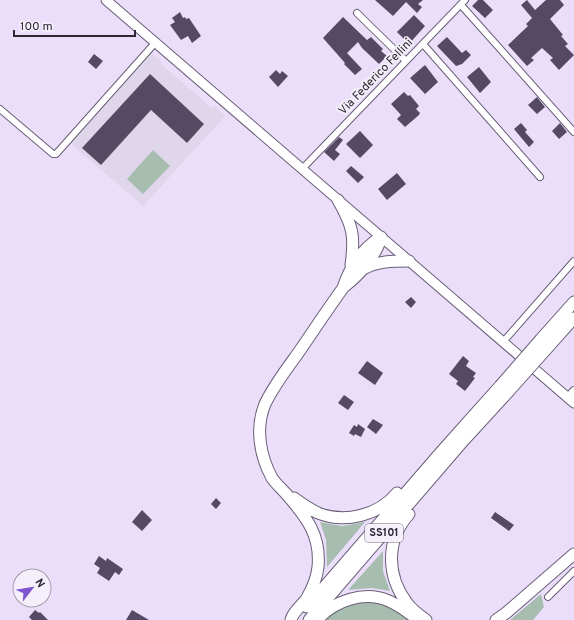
<svg xmlns="http://www.w3.org/2000/svg" width="574" height="620" font-family="Overpass,sans-serif">
  <style>
    .education { fill: #dfd6eb }
    .green { fill: #a7bdaf }
    .building { fill: #554a63 }
    .lines { fill: none; stroke-linecap: round; stroke-linejoin: round }
    .minor-casing { stroke: #695e76; stroke-width: 8 }
    .tertiary-casing { stroke: #695e76; stroke-width: 10 }
    .secondary-casing { stroke: #695e76; stroke-width: 11 }
    .trunk-casing { stroke: #695e76; stroke-width: 13 }
    .minor { stroke: #fff; stroke-width: 6 }
    .tertiary { stroke: #fff; stroke-width: 8 }
    .secondary { stroke: #fff; stroke-width: 9 }
    .trunk { stroke: #fff; stroke-width: 11 }
    .trunk-bridge-casing { stroke: #695e76; stroke-width: 13; stroke-linecap: butt }
    .trunk-bridge { stroke: #fff; stroke-width: 11 }
    .labels { text-anchor: middle; dominant-baseline: central; stroke-width: 4; stroke-linejoin: round; paint-order: stroke }
    .shield { fill: #f4effb; stroke: #68646e; stroke-width: 1 }
    .shield-label { font-size: 11px; font-weight: bold; fill: #2c2832 }
    .street-label { font-size: 12px; fill: #2c2832; stroke: #f4effb }
  </style>
  <rect width="100%" height="100%" fill="#ebdefb"/>
  <path class="education" d="M151,53L162,62L161,64L212,108L214,106L225,116L143,206L70,143Z"/>
  <path class="green" d="M153,150L170,166L143,194L127,179Z
    M320,522L342,526L365,522L327,567L326,540Z
    M383,551V571L390,591L372,588L348,590Z
    M541,594L544,607L533,620H510Z
    M359,601L385,603L411,620H322L342,606Z"/>
  <path class="building" d="M375,0H423L418,4L422,7L417,13L406,2L393,16Z
    M478,0H483L493,10L485,18L472,6Z
    M527,0L535,10L546,0H560L564,5L550,19L563,35L561,36L568,44L565,46L574,55L559,70L550,60L553,58L542,48L531,58L534,60L527,66L508,45L528,26L526,24L532,18L521,5Z
    M180,12L183,18L185,17L186,19L189,18L201,36L192,43L188,36L181,40L170,25L175,22L172,18Z
    M414,15L425,26L409,44L397,32Z
    M343,17L367,40L371,37L383,49L381,51L387,56L379,64L362,48L358,42L347,53L362,69L355,75L344,64L345,63L323,38Z
    M447,37L462,53L466,50L471,55L462,64L456,66L437,46Z
    M94,54L103,61L96,69L88,62Z
    M425,65L438,82L425,94L410,78Z
    M479,67L491,82L480,93L467,77Z
    M276,70L280,74L282,71L288,76L278,87L269,77Z
    M150,74L204,124L187,143L151,110L101,165L82,148Z
    M404,92L408,96L410,95L419,106L416,109L420,113L419,115L405,127L397,119L401,115L391,104Z
    M537,97L545,107L537,114L528,105Z
    M521,123L527,130L525,132L534,142L529,147L514,129Z
    M560,123L567,132L559,139L552,131Z
    M360,131L373,145L360,158L346,144Z
    M339,137L343,140L335,150L340,154L334,161L324,152Z
    M351,166L364,177L358,183L346,171Z
    M397,173L406,184L387,200L378,189Z
    M411,297L416,302L411,308L405,302Z
    M463,356L469,361L466,366L476,373L473,377L475,378L465,391L456,384L458,381L449,374Z
    M367,361L383,373L375,385L358,373Z
    M344,395L354,402L348,410L338,403Z
    M373,419L383,425L376,434L367,427Z
    M358,424L365,429L361,437L355,434L354,436L349,433L354,425L357,427Z
    M216,498L221,503L216,509L211,504Z
    M142,510L152,520L142,531L132,522Z
    M495,512L514,525L509,531L491,518Z
    M99,556L106,561L107,558L123,569L119,575L115,572L109,581L97,573L100,568L94,564Z
    M35,610L39,613L40,612L48,620H32L29,617Z
    M132,610L149,620H126Z"/>
  <g class="lines">
    <defs>
      <path id="minor" d="M461,5L574,132
        M357,13L406,61
        M423,44L540,177
        M0,109L53,154H56L155,43
        M302,169L465,0
        M503,342L574,261
        M548,597L574,571"/>
      <path id="tertiary" d="M568,398L574,391"/>
      <path id="secondary" d="M106,0L574,403"/>
      <path id="trunk" d="M338,200C353,226 355,236 351,265
        M363,269C377,261 393,261 409,261
        M345,286C359,275 377,255 381,237
        M541,339L574,302
        M549,346L574,318
        M294,498C302,504 309,509 318,513C345,524 379,515 397,493
        M409,514C386,540 386,575 407,603C412,610 419,615 426,620
        M307,607L441,452L500,386
        M291,620C293,611 302,606 307,598C312,589 317,577 318,567C321,536 307,518 288,496C283,490 276,484 272,478C260,456 255,428 265,404C273,387 285,371 296,356C312,333 327,310 343,288C350,266 362,249 381,237
        M309,620L464,440L508,392
        M317,620C334,601 364,590 389,601C398,605 405,610 413,616
        M496,620L506,613L574,554"/>
    </defs>
    <use href="#minor" class="minor-casing"/>
    <use href="#tertiary" class="tertiary-casing"/>
    <use href="#secondary" class="secondary-casing"/>
    <use href="#trunk" class="trunk-casing"/>
    <use href="#minor" class="minor"/>
    <use href="#tertiary" class="tertiary"/>
    <use href="#secondary" class="secondary"/>
    <use href="#trunk" class="trunk"/>
    <defs>
      <path id="trunk-bridge" d="M500,386L541,339
        M508,392L549,346"/>
    </defs>
    <use href="#trunk-bridge" class="trunk-bridge-casing"/>
    <use href="#trunk-bridge" class="trunk-bridge"/>
  </g>
  <g class="labels">
    <rect class="shield" x="365" y="524" width="38" height="18" rx="3"/>
    <g class="shield-label">
      <text x="384" y="533">SS101</text>
    </g>
    <g class="street-label">
      <text transform="translate(376 77) rotate(-46)">Via Federico Fellini</text>
    </g>
  </g>
  <g transform="translate(32 588) rotate(59)"><circle r="19" fill="#f4effb" stroke="#a49fab"/>
  <path d="M0-3L7 15L0 10L-7 15Z" fill="#7f55cf"/>
  <text y="-6" font-size="11" font-weight="bold" text-anchor="middle" fill="#2c2832">N</text>
  </g>
  <path d="M14 30v6h121v-6" fill="none" stroke="#2c2832" stroke-width="2"/>
  <text x="20" y="30" font-size="12" fill="#2c2832" stroke="#f4effb" stroke-width="3" paint-order="stroke">100 m</text>
</svg>
